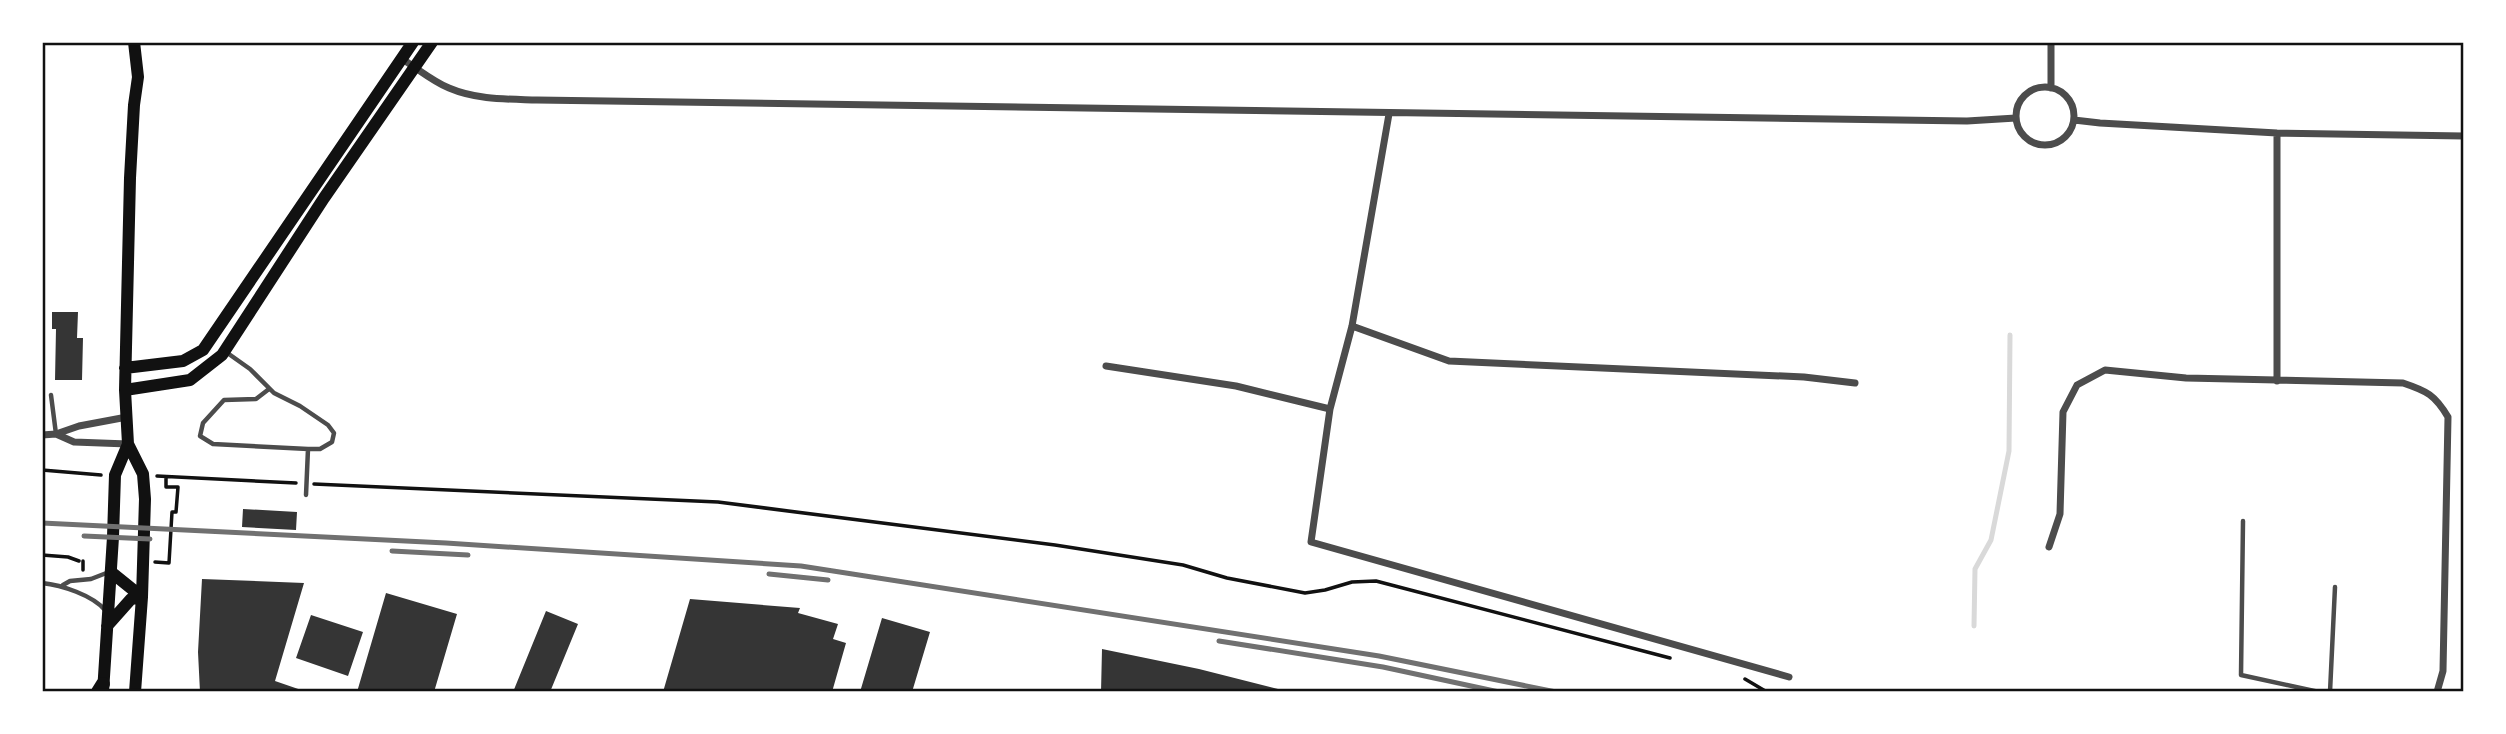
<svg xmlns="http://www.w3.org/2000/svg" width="2506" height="734" font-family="Cabin,sans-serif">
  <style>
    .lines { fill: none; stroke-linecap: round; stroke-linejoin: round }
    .stream { stroke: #d9d9d9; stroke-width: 5 }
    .building { fill: #353535 }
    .path { stroke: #111; stroke-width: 3.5 }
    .service { stroke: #4c4c4c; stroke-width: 4.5 }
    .minor { stroke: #4c4c4c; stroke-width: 7 }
    .secondary { stroke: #111; stroke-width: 12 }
    .trunk { stroke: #111; stroke-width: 14 }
    .rail { stroke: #707070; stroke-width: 5 }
    .neatline { fill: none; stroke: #111; stroke-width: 2.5 }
  </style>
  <rect width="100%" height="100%" fill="#fff"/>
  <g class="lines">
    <path class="stream" d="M1974,626L1975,569L1991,540L2009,451L2010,335"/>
  </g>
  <path class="building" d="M52,312H78L77,338H83L82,380H55L56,329H52Z
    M243,509L297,512L296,530L242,527Z
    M202,579L304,583L275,681L307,692H200L198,652Z
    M386,593L457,614L434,692H357Z
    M690,599L800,608L798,613L838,624L833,639L846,643L832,692H663Z
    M546,611L578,624L550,692H513Z
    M311,615L363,632L348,676L296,658Z
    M882,618L930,632L912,692H860Z
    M1102,649L1199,669L1290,692H1101Z"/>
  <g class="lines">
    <path class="path" d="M42,470L101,475
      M157,476L296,483
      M314,484L718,502L1055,545L1183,565L1227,578L1305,593L1325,590L1352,582L1376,581L1670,658
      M42,555L68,557L79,561
      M83,561V570
      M155,562L169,563L172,512H176L178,487H166V478
      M1745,679L1767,692"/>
    <path class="service" d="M226,352L250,369L274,393L300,406L328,425L334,433L332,442L320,449H308L213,444L200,436L203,423L224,400L256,399L269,389
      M51,395L56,434
      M306,495L308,449
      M2243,521L2241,675L2319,692
      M42,583C61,585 93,595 106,611
      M63,585L70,581L91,579L109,572
      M2330,692L2335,587"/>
    <path class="minor" d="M2051,42V88
      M402,59C417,68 432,81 449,88C477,100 507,99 537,100L1967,121L2016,118
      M2016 116a29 29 0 1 1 58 0a29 29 0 1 1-58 0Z
      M1389,114L1352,326L1330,409L1311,542L1789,677
      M2074,120L2100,123L2277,133L2464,136
      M1352,326L1449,361L1804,377L1855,383
      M1106,366L1236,386L1330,409
      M2277,381V133
      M56,434L74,442L128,444
      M42,435L56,434L79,426L127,417
      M2049,547L2060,514L2063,412L2077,385L2105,370L2186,378L2403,383C2427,391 2435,395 2448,417L2443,671L2437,692"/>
    <path class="secondary" d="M134,42L138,77L134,105L130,178L125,390L128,444L143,474L145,499L142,597L135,692
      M125,368L183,361L203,350L413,42
      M125,390L190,380L222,355L324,198L432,42
      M111,572L142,597
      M107,626L131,599L142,597
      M103,692L113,537L115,475L128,444"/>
    <path class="trunk" d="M98,692L103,684"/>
    <path class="rail" d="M42,523L446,543L801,566L1379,656L1556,692
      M84,536L150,539
      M392,551L468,555
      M769,574L828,580
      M1219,641L1383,667L1499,692"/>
  </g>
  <rect width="2506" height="734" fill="none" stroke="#ffffff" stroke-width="88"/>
  <rect x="44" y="44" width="2418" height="646" class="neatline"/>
</svg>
